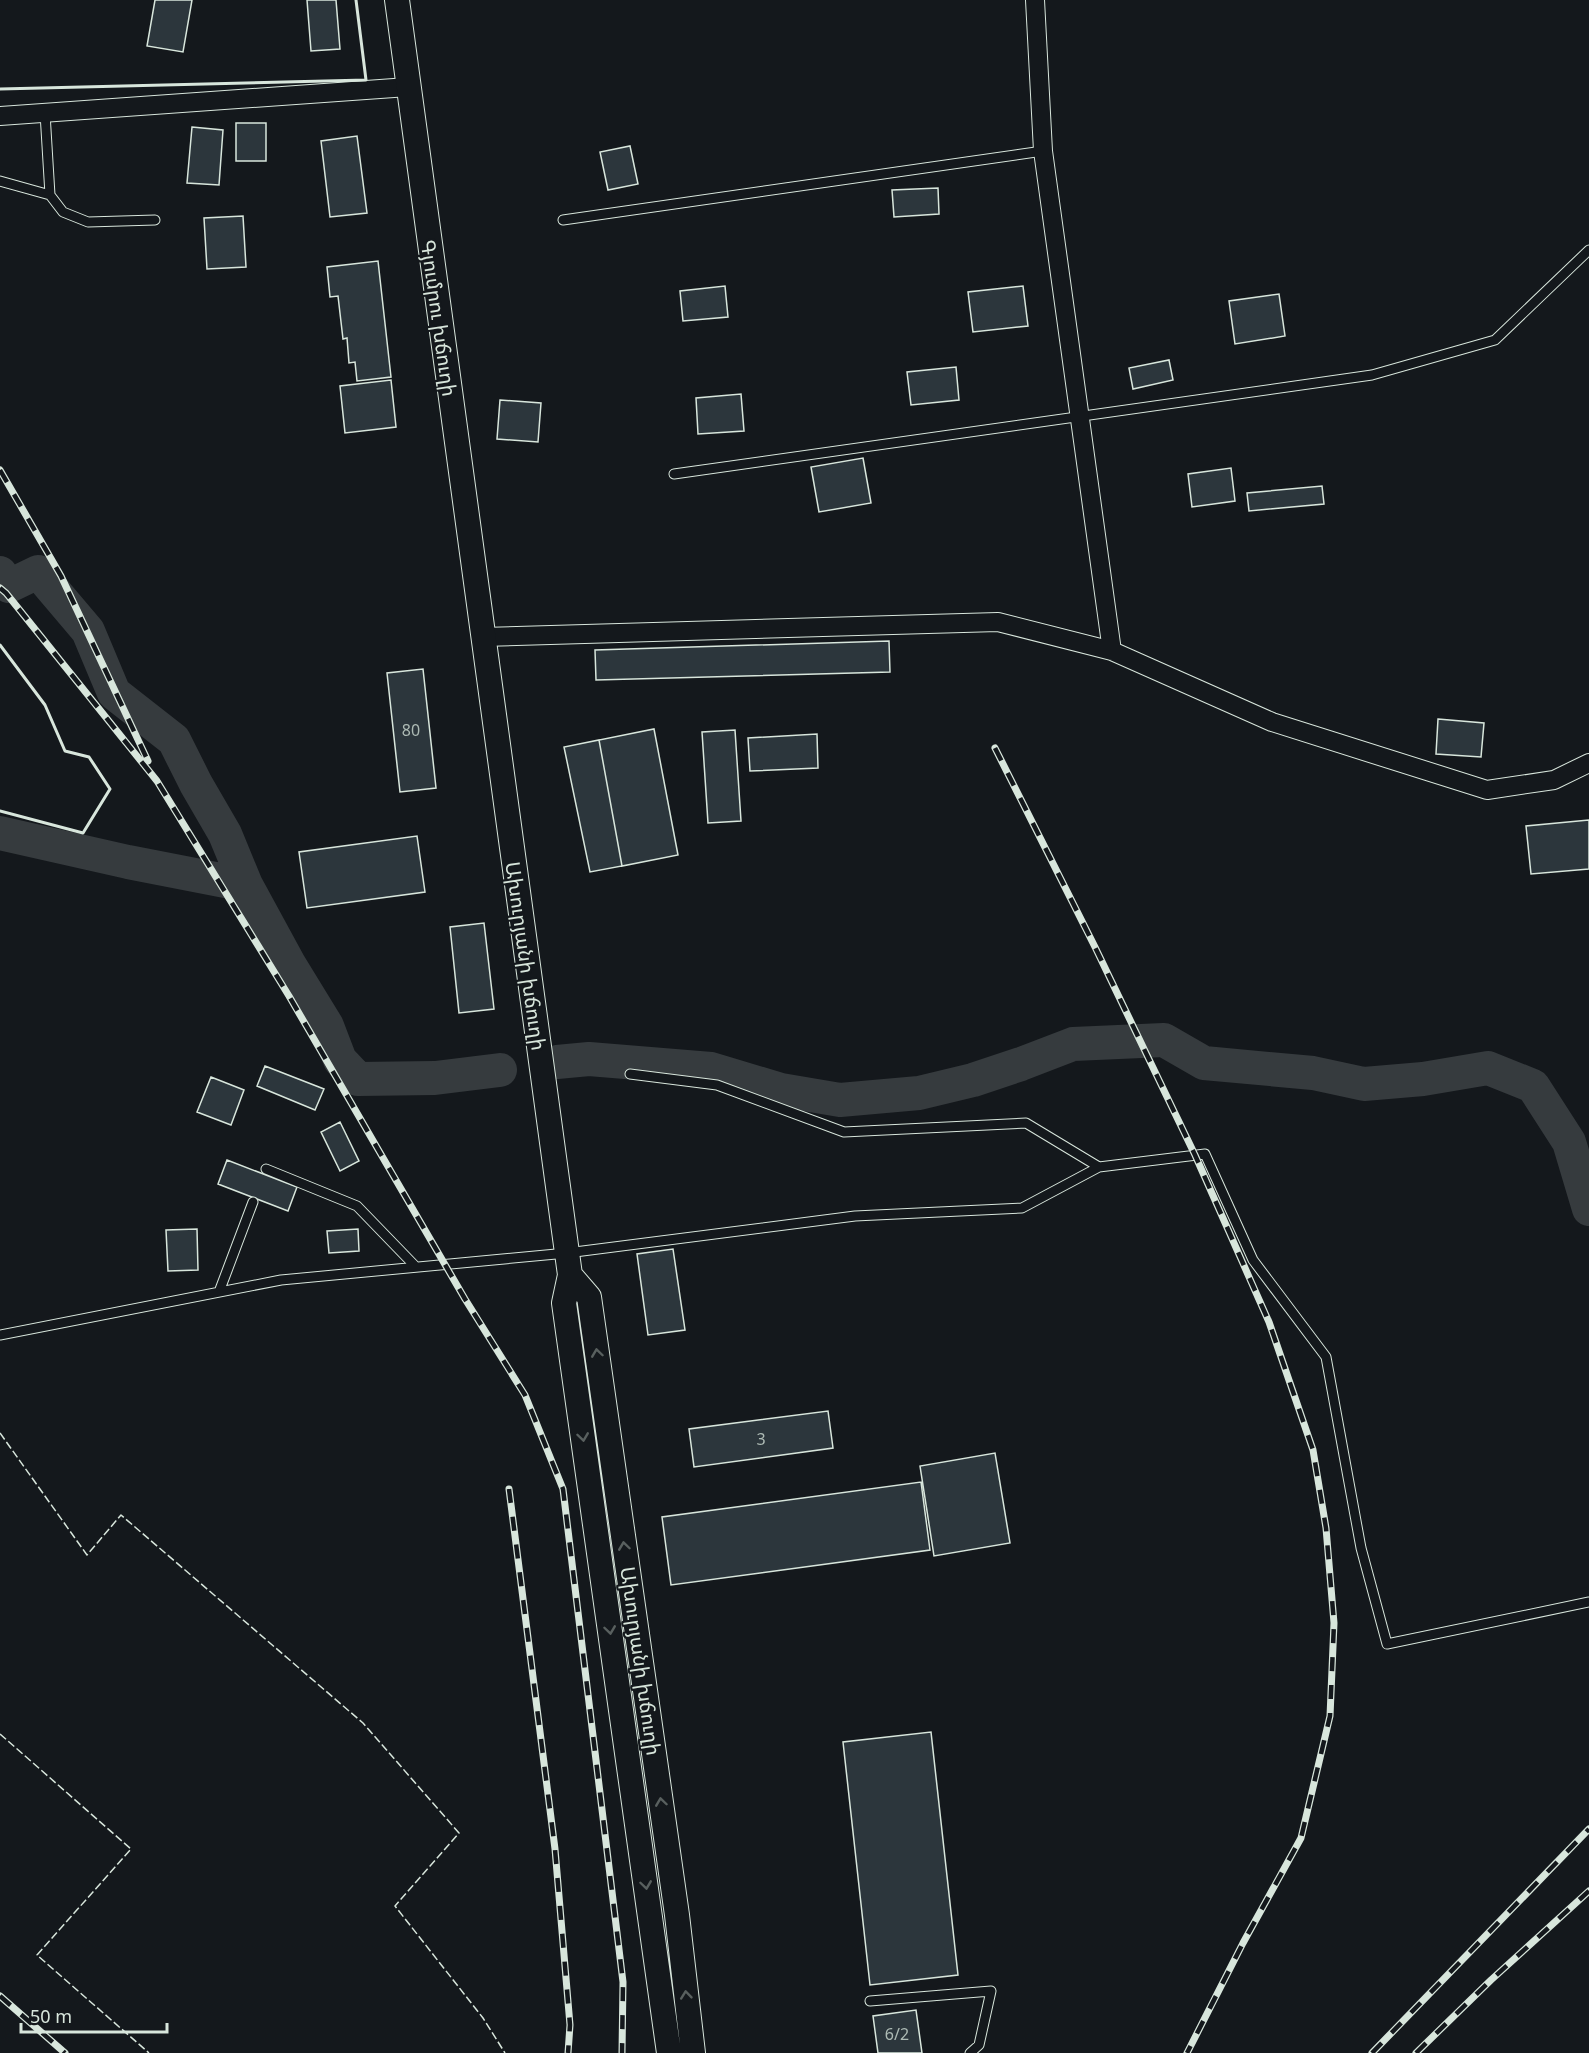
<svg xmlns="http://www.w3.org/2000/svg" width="1589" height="2053" font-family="'Noto Sans','Noto Sans Armenian',sans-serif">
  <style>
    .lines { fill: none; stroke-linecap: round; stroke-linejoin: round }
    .river { stroke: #363b3e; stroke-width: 34 }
    .building { fill: #2c363c; stroke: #d8e6dc; stroke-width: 1.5 }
    .lane-casing { stroke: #d8e6dc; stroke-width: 11 }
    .street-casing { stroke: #d8e6dc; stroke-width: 20 }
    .secondary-casing { stroke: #d8e6dc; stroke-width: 26 }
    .lane { stroke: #14181c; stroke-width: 9 }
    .street { stroke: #14181c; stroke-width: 18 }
    .secondary { stroke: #14181c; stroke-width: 24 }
    .rail-casing { stroke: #d8e6dc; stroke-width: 7 }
    .rail { stroke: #14181c; stroke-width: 4.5; stroke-dasharray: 14; stroke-linecap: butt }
    .fence { stroke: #d8e6dc; stroke-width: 1.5; stroke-dasharray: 8 3; stroke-linecap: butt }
    .wall { stroke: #d8e6dc; stroke-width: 3 }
    .oneway { stroke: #59605f }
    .labels { text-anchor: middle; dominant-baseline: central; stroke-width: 4.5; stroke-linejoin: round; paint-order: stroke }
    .number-label { font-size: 16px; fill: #adbab4 }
    .street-label { font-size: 20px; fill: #d8e6dc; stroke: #14181c }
  </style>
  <rect width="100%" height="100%" fill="#14181c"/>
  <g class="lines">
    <path class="river" d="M0,573L9,586L38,572L88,631L114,693L174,740L196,784L225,834L246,885L289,964L327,1026L340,1060L358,1079L435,1078L500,1070
      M0,833L128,862L246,885
      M557,1062L589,1059L711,1069L781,1090L840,1100L919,1093L973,1080L1021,1064L1073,1044L1164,1040L1204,1063L1313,1073L1364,1084L1423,1079L1488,1068L1533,1086L1569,1142L1589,1209"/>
  </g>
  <path class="building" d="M155,0H192L183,52L147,46Z
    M307,0H336L340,49L311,51Z
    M236,123H266V161H236Z
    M192,127L223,130L219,185L187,183Z
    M357,136L367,213L330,217L321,141Z
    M630,146L638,184L608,190L600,152Z
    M938,188L939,214L894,217L892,190Z
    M243,216L246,267L207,269L204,218Z
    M378,261L391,377L357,381L355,362L349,363L347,338L343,339L338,296L330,297L327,267Z
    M725,286L728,317L683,321L680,291Z
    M1023,286L1028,326L973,332L968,292Z
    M1279,294L1285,336L1235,344L1229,301Z
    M1169,360L1173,380L1133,389L1129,368Z
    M956,367L959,400L911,405L907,372Z
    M391,380L396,427L345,433L340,386Z
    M741,394L744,431L698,434L696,398Z
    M500,400L541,403L538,442L497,439Z
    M863,458L871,503L819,512L811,467Z
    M1231,468L1235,501L1192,507L1188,474Z
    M1322,486L1324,504L1249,511L1247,493Z
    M889,641L890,672L596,680L595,650Z
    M423,669L436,788L400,792L387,673Z
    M1438,719L1484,723L1481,757L1436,754Z
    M654,729L678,855L622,866L599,740Z
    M735,730L741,821L708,823L702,732Z
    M817,734L818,768L750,771L748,738Z
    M599,740L622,866L590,872L564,747Z
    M1589,820V869L1531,874L1526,826Z
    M417,836L425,892L307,908L299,852Z
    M484,923L494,1009L459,1013L450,927Z
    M265,1066L324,1089L315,1110L257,1086Z
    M211,1077L244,1090L231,1125L197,1112Z
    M340,1122L359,1161L340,1171L321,1132Z
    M227,1160L297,1187L288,1211L218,1184Z
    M197,1229L198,1270L168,1271L166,1230Z
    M358,1229L359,1251L329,1253L327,1231Z
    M673,1249L685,1330L648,1335L637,1254Z
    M828,1411L833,1448L694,1467L689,1429Z
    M995,1453L1010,1543L934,1556L920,1466Z
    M921,1482L930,1550L671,1585L662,1517Z
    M931,1732L958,1975L870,1985L843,1742Z
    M916,2010L922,2053H878L873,2016Z"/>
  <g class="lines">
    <defs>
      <path id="lane" d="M0,181L50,195L45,113
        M50,195L63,212L88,222L155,220
        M563,220L1043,151
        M674,474L1372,375L1495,340L1589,250
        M630,1074L717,1085L844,1132L1026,1123L1099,1167
        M266,1169L357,1206L416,1267
        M219,1292L253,1202
        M0,1335L281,1280L567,1253L855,1216L1022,1208L1099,1167L1205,1154L1253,1260L1326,1357L1361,1548L1387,1644L1589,1602
        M870,2001L991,1991L979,2045L970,2053"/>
      <path id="street" d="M1035,0L1043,151L1112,651
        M0,116L408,87
        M482,637L998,622L1112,651L1272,722L1487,790L1554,780L1589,763"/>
      <path id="secondary" d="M397,0L570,1275L564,1303L669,2053
        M570,1275L589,1297L677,1915L693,2053"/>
    </defs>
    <use href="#lane" class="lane-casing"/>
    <use href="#street" class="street-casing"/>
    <use href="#secondary" class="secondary-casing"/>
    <use href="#lane" class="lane"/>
    <use href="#street" class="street"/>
    <use href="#secondary" class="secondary"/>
    <defs>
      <path id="rail" d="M0,470L61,576L148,761
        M0,588L6,593L157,781L289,996L465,1299L525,1395L563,1489L623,1982L622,2053
        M995,748L1095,947L1195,1155L1269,1322L1313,1450L1326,1528L1334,1623L1330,1716L1301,1838L1243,1943L1187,2053
        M509,1489L555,1849L570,2025L568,2053
        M0,1996L65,2053
        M1372,2053L1589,1829
        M1416,2053L1491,1980L1589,1891"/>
    </defs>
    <use href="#rail" class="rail-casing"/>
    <use href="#rail" class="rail"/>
    <path class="fence" d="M0,1433L87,1555L121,1515L363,1723L459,1833L395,1906L483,2018L505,2053
      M0,1734L131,1849L37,1955L149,2053"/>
    <path class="wall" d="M0,89L366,80L356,0
      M0,645L45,705L65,751L89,757L110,789L83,833L0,811"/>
  </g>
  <defs><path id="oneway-chevron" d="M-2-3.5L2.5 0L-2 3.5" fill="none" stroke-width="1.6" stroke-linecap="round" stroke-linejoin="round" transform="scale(1.5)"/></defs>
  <g class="oneway">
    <use href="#oneway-chevron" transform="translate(597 1353) rotate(-98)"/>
    <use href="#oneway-chevron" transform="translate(583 1437) rotate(82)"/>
    <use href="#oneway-chevron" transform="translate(624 1546) rotate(-98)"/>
    <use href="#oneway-chevron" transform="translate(610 1630) rotate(82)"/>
    <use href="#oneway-chevron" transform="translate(661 1802) rotate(-98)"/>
    <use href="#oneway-chevron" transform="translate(646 1885) rotate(82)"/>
    <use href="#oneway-chevron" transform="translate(686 1995) rotate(-96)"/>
  </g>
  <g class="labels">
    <g class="number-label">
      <text x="411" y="730">80</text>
      <text x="761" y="1439">3</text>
      <text x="897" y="2034">6/2</text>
    </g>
    <g class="street-label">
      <text transform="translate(439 318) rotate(82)">Գյումրու խճուղի</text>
      <text transform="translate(526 956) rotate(82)">Ախուրյանի խճուղի</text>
      <text transform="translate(641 1661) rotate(82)">Ախուրյանի խճուղի</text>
    </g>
  </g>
  <path d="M21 2023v9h146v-9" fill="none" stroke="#d8e6dc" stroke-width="3"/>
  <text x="30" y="2023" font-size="18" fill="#d8e6dc" stroke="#14181c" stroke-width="4.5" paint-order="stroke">50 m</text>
</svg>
